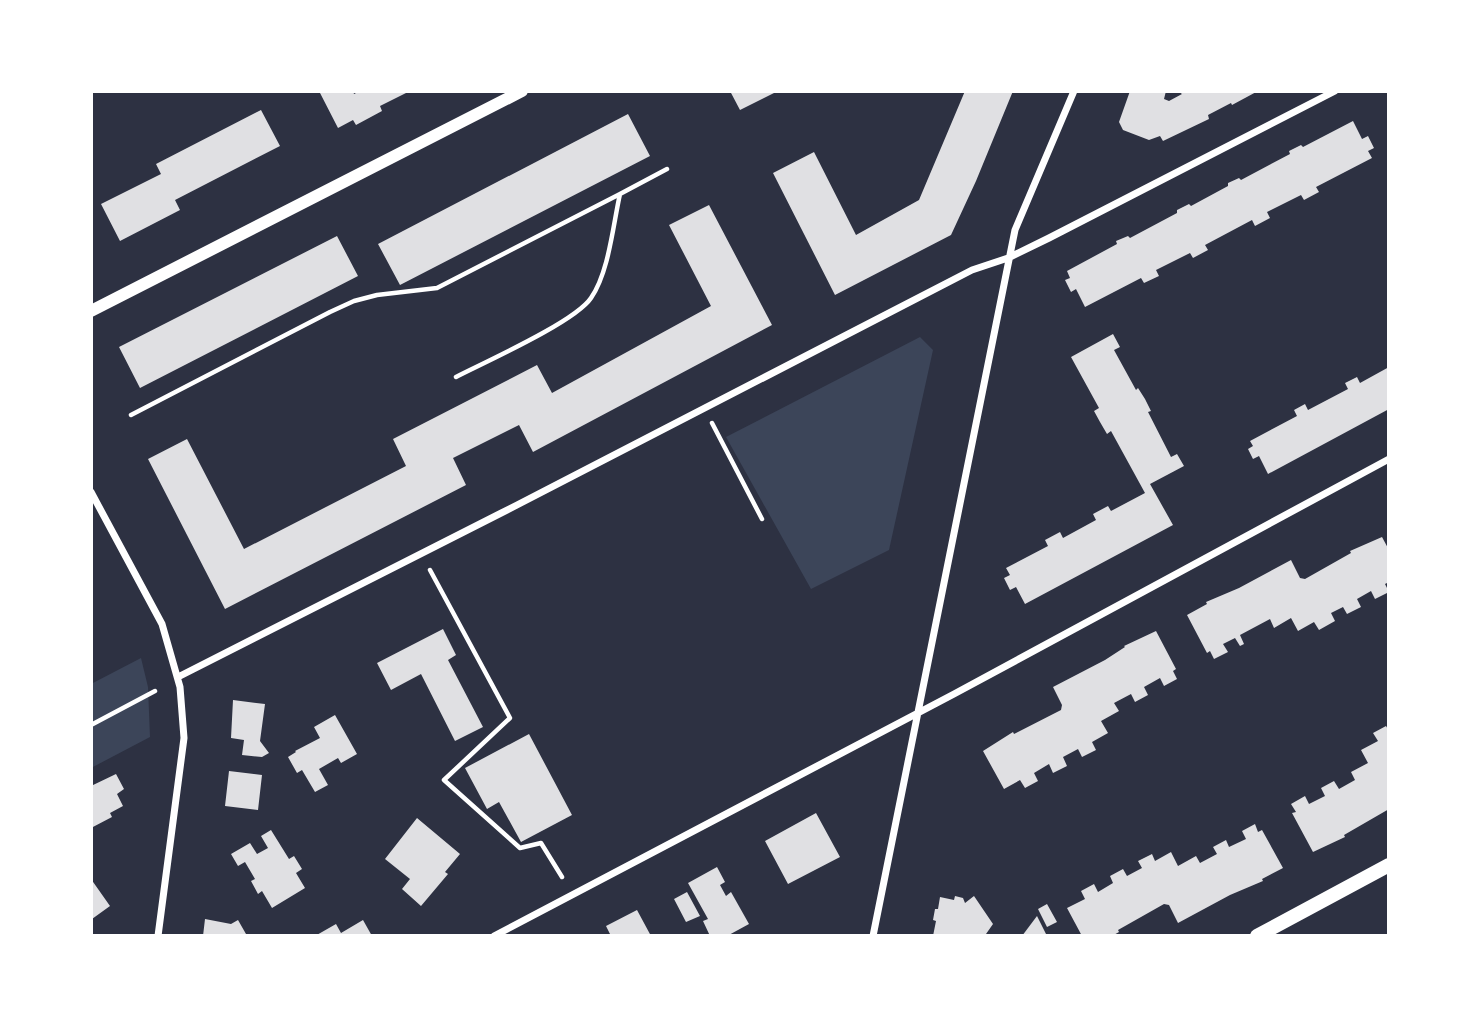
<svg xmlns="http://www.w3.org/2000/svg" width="1480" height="1027" font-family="'Alegreya Sans',sans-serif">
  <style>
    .green { fill: #3c4559 }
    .building { fill: #e0e0e3 }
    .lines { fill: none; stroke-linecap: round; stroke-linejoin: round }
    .path { stroke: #fff; stroke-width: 4.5 }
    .minor { stroke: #fff; stroke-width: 7 }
    .tertiary { stroke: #fff; stroke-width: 12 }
    .secondary { stroke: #fff; stroke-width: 14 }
  </style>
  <rect width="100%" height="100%" fill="#2d3142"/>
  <path class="green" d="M920,337L933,350L889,550L811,589L726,437Z
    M141,658L148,687L150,737L91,768V684Z"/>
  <path class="building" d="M319,91H353L354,94L360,91H410L380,106L382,111L356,125L353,120L338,128Z
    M730,91H778L740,110Z
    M965,91H1013L976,181L951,235L835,295L773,173L814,152L856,235L919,200Z
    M1130,91H1166L1164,99L1169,101L1182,94L1178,91H1258L1232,105L1231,103L1208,115L1209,119L1163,141L1160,136L1149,140L1123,130L1119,122Z
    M261,110L280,146L175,200L180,210L120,241L101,204L161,174L156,164Z
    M628,114L650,156L400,285L378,244Z
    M1353,121L1362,139L1368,136L1374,148L1368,151L1372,158L1316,187L1319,192L1304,200L1301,195L1267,212L1270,218L1255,226L1252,220L1205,245L1208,250L1193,258L1190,253L1156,270L1159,276L1144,283L1141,278L1085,307L1076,289L1071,292L1065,280L1070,278L1067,271L1117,244L1116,241L1128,236L1130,238L1177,213V210L1189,204L1191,206L1228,186V183L1239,178L1241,180L1290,154L1289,151L1301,145L1303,147Z
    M709,205L772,325L533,452L519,425L453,458L466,485L225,609L148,459L187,439L244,549L406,466L393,439L537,365L552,393L711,306L669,225Z
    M337,236L358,276L140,388L119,347Z
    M1113,334L1120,347L1114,350L1136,390L1138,388L1145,399L1151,411L1148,412L1171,457L1177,454L1184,466L1150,484L1173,525L1025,604L1016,587L1010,590L1004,578L1010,575L1006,568L1048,546L1045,540L1060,532L1063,538L1096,520L1093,514L1108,506L1111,511L1145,493L1111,431L1107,434L1100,422L1094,411L1099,408L1071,357Z
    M1389,367V409L1268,474L1259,456L1253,459L1248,449L1253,446L1250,441L1297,416L1294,410L1305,404L1308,410L1348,389L1345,383L1357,377L1360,383Z
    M1382,537L1389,550V582L1385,584L1389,592L1375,599L1371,591L1357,599L1361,607L1347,614L1343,607L1331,613L1335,621L1319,630L1314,622L1298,631L1291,618L1274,628L1270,619L1240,635L1244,644L1240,646L1235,638L1223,644L1228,652L1214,659L1210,651L1207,653L1187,615L1207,604L1206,602L1239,588L1291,560L1300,578L1305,579L1351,553L1350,551Z
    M443,629L456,655L448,660L483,727L455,741L421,674L391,690L377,663Z
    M1156,631L1176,669L1173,671L1177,679L1164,686L1160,678L1144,687L1148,695L1135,702L1131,694L1114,703L1119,711L1101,721L1108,733L1092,742L1096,750L1082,757L1078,749L1063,757L1067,766L1053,773L1049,764L1034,773L1038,781L1025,788L1020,780L1004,789L983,751L1013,732L1014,734L1061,710L1062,705L1053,687L1105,660L1125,647L1124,646Z
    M233,700L265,704L260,741L269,753L262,757L242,755L244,740L231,738Z
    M335,715L357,754L341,763L338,758L319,769L328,785L315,792L302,770L297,773L288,757L296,752L295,751L320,738L314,727Z
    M1386,726L1389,731V809L1344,835L1345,837L1313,852L1292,813L1296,812L1291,804L1305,796L1309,804L1325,796L1321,788L1334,781L1339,789L1355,780L1351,772L1368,763L1361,750L1378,741L1373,733Z
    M529,734L572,815L521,842L499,802L487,809L465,768Z
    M229,771L262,775L258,810L225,806Z
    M116,774L124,789L117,794L123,806L110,813L112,817L91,828V786Z
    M816,813L840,857L788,884L765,841Z
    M417,818L460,854L445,872L448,874L421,906L402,889L410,879L385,859Z
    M1255,824L1258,832L1262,830L1283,868L1262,879L1263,881L1230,895L1178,923L1169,905L1164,904L1118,930L1119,932L1112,936H1082L1067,908L1085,899L1081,891L1094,884L1098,892L1113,883L1110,876L1123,869L1127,876L1142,868L1138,861L1152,854L1155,861L1171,852L1178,866L1196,856L1200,863L1217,854L1213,847L1226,840L1229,847L1246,839L1242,831Z
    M271,830L289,859L294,856L302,869L296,873L305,888L272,908L262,891L258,894L251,881L255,879L245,862L238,866L231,854L250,843L257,854L268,848L261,836Z
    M717,867L725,882L720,885L726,896L731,892L749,924L727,936H710L703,921L708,919L688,883Z
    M91,879L110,906L92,919L91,917Z
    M687,892L700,916L686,922L674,899Z
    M955,896L963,898L965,903L974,896L993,924L986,934L989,936H933L936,921L933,920L935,909H938L940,897L954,900Z
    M1047,904L1057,922L1047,927L1038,909Z
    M637,910L651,936H611L606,926Z
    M1037,916L1047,936H1022Z
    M205,919L231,924L238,920L246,934L241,936H203Z
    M363,920L372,936H315L336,924L341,933Z"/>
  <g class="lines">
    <path class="path" d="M456,377C485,362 575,322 591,298C609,272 613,225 620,194L667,169
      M131,415L330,312L354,301L377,295L437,288L620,194
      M712,423L762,519
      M430,570L510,718L444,780L520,848L541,843L562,877
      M91,725L155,691"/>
    <path class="minor" d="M91,492L162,624L180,687L184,738L158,936
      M178,677L517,505L972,270L1008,258L1049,238L1335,91
      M494,936L954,694L1389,459
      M873,936L1015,230L1074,91"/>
    <path class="tertiary" d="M91,311L522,91"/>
    <path class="secondary" d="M1257,936L1389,865"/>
  </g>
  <rect width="1480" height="1027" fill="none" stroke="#ffffff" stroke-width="186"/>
</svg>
